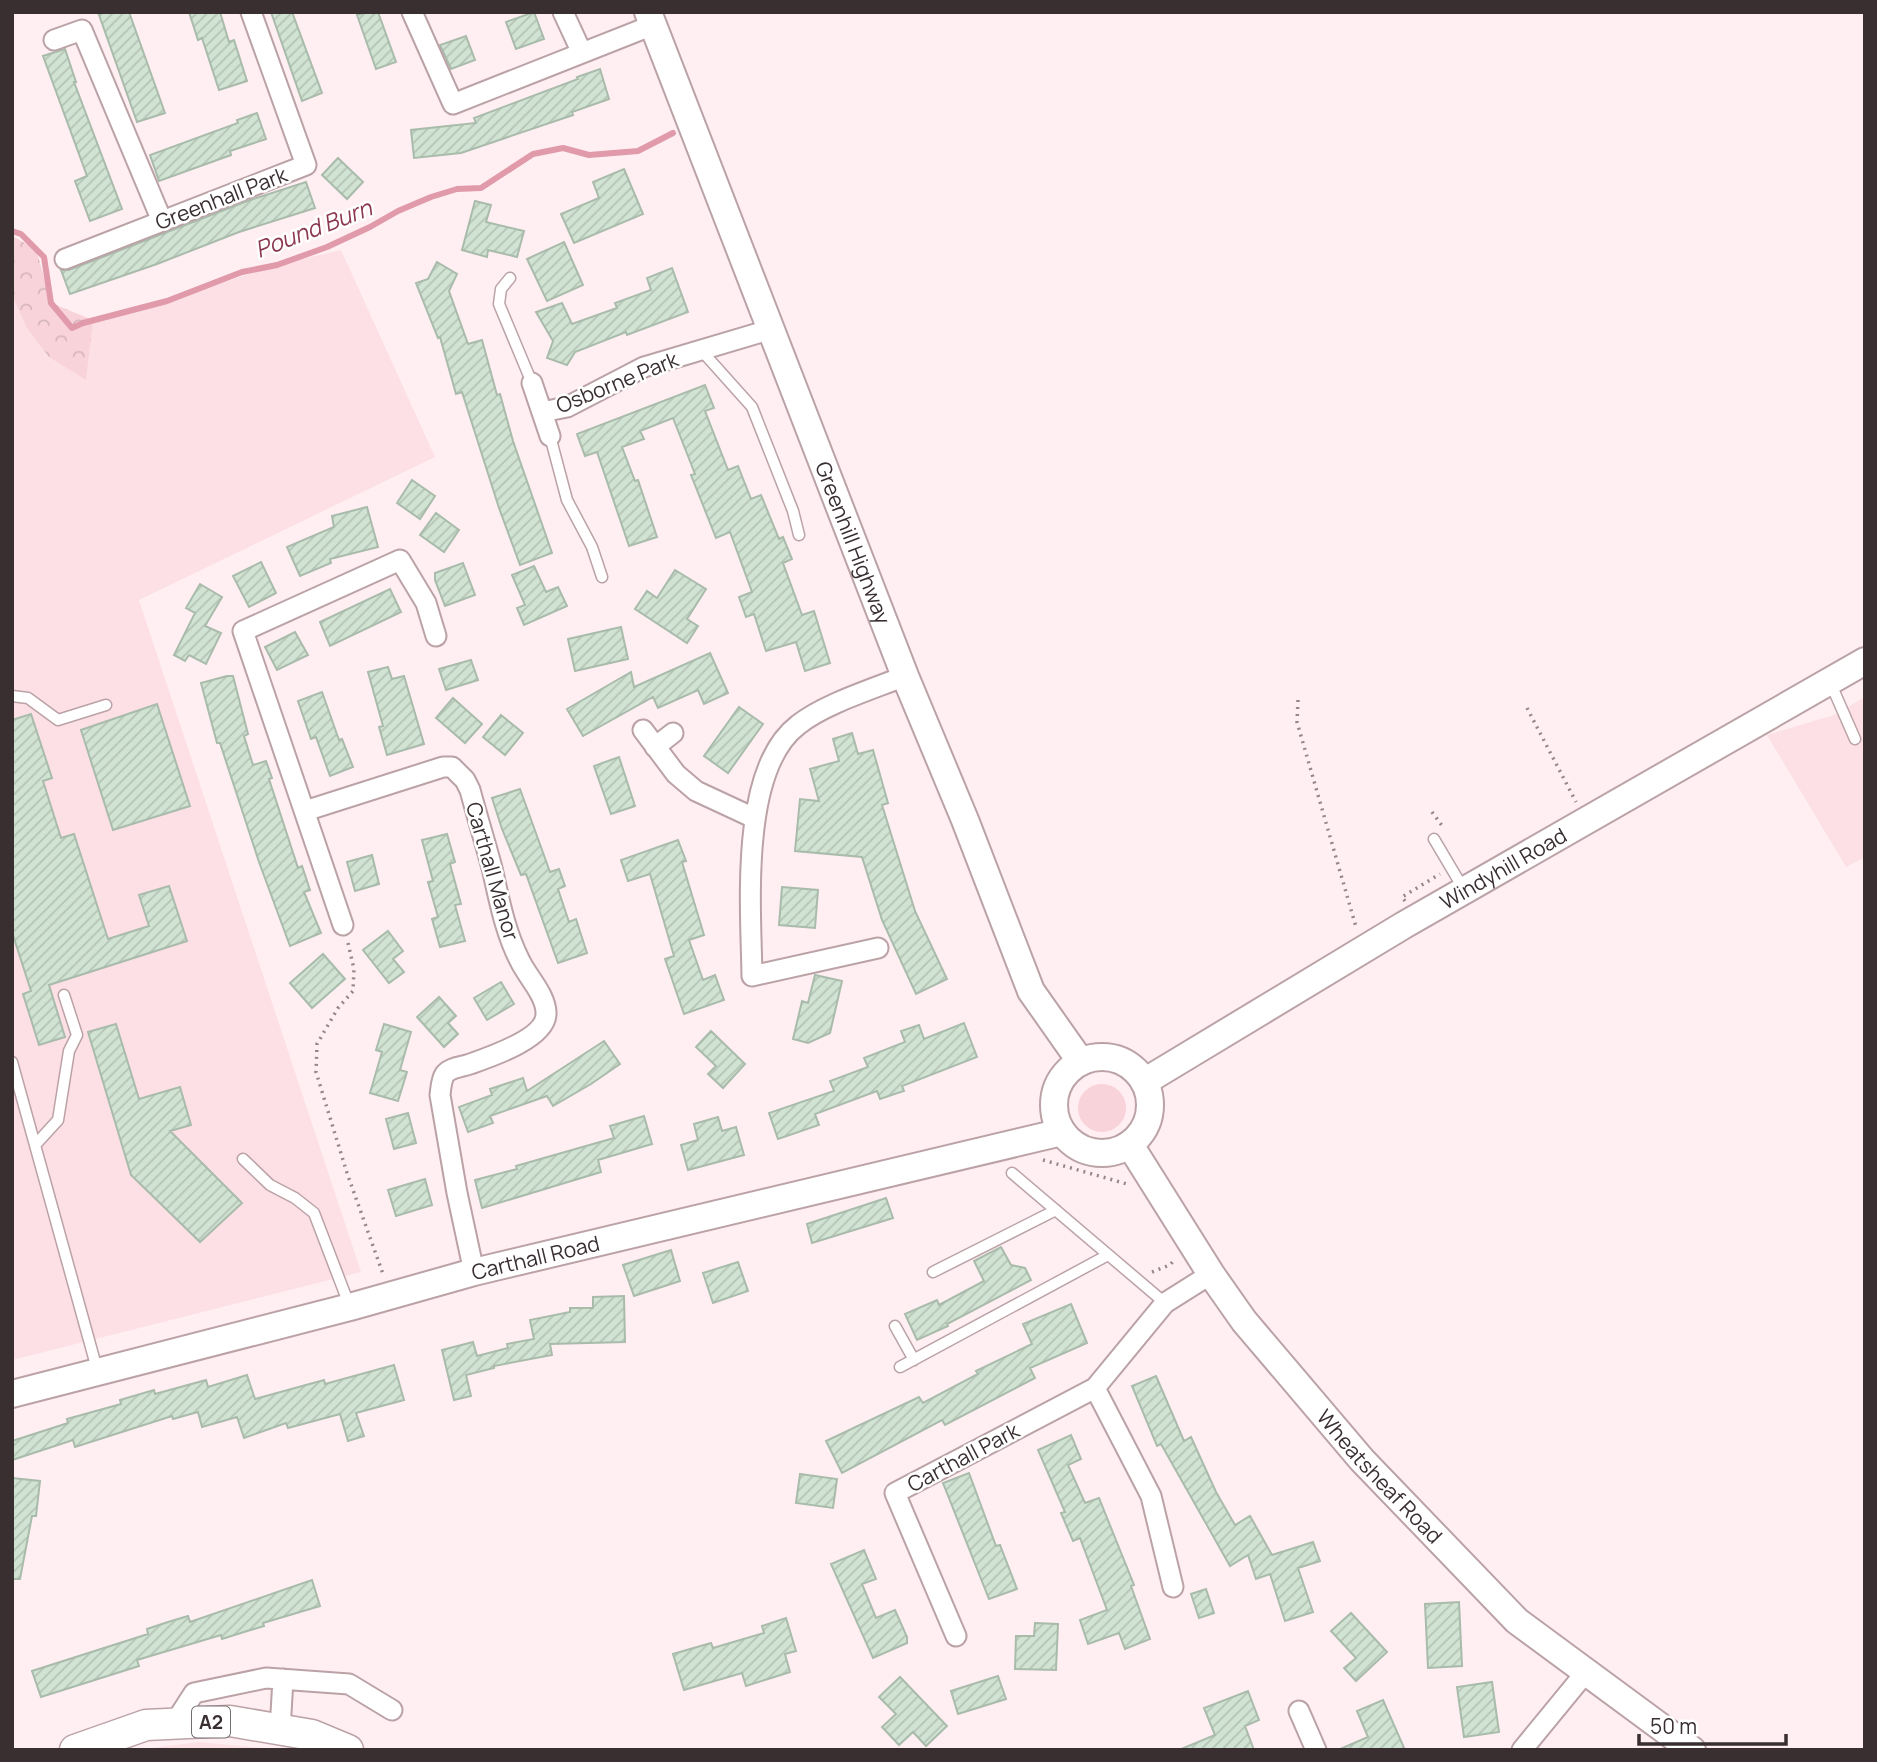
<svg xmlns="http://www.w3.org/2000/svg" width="1877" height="1762" font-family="Manrope,sans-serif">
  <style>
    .built { fill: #fce0e5 }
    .green { fill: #f9d3da }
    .forest { fill: url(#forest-crowns) }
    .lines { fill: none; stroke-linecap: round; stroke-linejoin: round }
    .stream { stroke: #e19aaa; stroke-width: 6 }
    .building { fill: url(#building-hatch); stroke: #a9bbab; stroke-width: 2 }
    .service-casing { stroke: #bba2a7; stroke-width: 13 }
    .minor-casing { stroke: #bba2a7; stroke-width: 23 }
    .secondary-casing { stroke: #bba2a7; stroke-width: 30 }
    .primary-casing { stroke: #bba2a7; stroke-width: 33 }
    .path { stroke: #948789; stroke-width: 3.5; stroke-dasharray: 2 5; stroke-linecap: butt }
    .service { stroke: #fff; stroke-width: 10 }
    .minor { stroke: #fff; stroke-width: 19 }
    .secondary { stroke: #fff; stroke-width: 26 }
    .primary { stroke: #fff; stroke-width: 30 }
    .labels { text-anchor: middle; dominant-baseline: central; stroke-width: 5; stroke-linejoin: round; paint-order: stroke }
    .shield { fill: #fff; stroke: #746d6f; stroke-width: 2 }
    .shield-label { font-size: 19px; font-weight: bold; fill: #392f31 }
    .street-label { font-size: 21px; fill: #392f31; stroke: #fff }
    .water-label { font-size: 23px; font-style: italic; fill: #8b374f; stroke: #fff }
  </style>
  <defs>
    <pattern id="forest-crowns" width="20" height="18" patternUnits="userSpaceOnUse" patternTransform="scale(1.75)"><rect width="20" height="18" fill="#f9d3da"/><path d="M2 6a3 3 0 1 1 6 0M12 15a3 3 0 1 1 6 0" fill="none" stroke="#d6b5bc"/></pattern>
    <pattern id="building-hatch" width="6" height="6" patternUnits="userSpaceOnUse" patternTransform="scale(1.75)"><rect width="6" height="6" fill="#d1e3d2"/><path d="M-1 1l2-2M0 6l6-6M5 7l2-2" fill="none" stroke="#b4c3b5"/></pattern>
  </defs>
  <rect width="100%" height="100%" fill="#ffeff2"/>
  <path class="built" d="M12,238L36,249L51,303L76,326L167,301L277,265L341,250L435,457L139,600L361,1272L12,1360Z
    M1865,697V857L1846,867L1767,735L1834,715Z
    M199,1742L272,1749L274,1750H136Z"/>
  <path class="green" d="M1078 1108a24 24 0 1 1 48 0a24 24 0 1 1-48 0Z"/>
  <path class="forest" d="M12,236L36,249L51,303L93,320L86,380L49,357L27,328L12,295Z"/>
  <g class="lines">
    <path class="stream" d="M12,231L21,234L44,257L51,303L72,328L83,323L167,301L242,272L277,265L327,247L370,227L398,211L431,197L457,189L481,188L533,154L563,148L589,155L638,151L673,133"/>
  </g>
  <path class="building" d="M98,12H129L165,113L137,122Z
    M189,12H220L229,42L234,40L247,81L219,90L202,38L198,40Z
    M271,12H292L322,93L302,101Z
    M366,12H378L396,62L376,69L357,15Z
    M534,12L544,39L516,49L506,22Z
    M466,36L475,60L451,69L440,45Z
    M65,49L76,82H74L122,209L90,221L75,181L87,176L43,56Z
    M600,69L609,99L572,112L573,115L461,153L414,158L411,130L476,123L474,118L578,79L577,77Z
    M257,113L266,139L230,151L231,155L159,181L150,155L238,123L237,120Z
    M338,158L363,182L347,199L322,175Z
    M624,169L643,214L574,243L561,214L599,198L593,182Z
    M306,182L315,208L239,232L157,264L70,294L61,270H69L250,200Z
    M475,201L491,205L486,222L524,231L517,257L488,250L487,257L462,250Z
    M564,242L583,285L547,301L527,259Z
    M437,262L457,274L449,291L468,344L482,340L497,395L500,394L513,441L552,553L520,565L499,508L462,392L456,394L440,337L438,338L416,283L428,279Z
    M672,268L688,312L627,335L626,332L575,352L567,365L547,358L553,341L536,312L562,303L572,324L617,308L615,303L651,290L647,278Z
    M705,385L714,408L705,411L728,470L738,466L751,499L761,495L779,539L783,537L792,559L783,563L802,615L814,611L830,663L805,671L796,642L766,651L754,614L746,617L739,597L752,592L730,532L716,538L691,475L695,474L673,418L640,431L644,439L622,447L635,481L638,480L657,537L629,546L597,452L585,456L577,434Z
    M412,480L435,496L420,519L397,503Z
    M367,507L378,547L330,559L331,563L300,576L287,547L334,527L332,516Z
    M436,513L459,530L444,552L420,535Z
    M261,562L276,593L249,607L233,576Z
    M463,563L475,595L445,606L435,580V573Z
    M534,566L546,592L558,587L567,606L524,625L517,608L525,605L512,575Z
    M675,570L706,589L687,619L698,626L687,643L635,609L647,591L657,598Z
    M200,584L222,597L205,626L221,633L206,664L189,655L185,661L174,655L195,613L186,608Z
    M390,589L401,612L330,646L320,622Z
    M621,627L628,659L575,671L568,639Z
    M295,632L308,655L277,670L265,647Z
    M710,653L728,693L704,704L698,690L658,708L653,697L583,736L567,709L631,672L634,687Z
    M471,660L478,680L446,690L439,669Z
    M388,667L392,679L404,676L424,744L387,755L379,727L383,726L368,672Z
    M227,676H233L248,734L244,736L253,765L266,761L272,778L269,779L298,868L302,866L310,890L304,892L321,933L290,946L259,862L220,743H217L201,683Z
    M322,692L339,740L342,739L353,767L330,776L316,737L311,739L298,701Z
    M453,698L482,724L465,743L436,718Z
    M157,704L190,806L113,830L81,730Z
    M739,707L763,724L728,773L704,756Z
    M31,714L52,778L43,781L61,838L74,834L108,939L149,926L139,895L169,886L187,941L49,985L65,1037L39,1045L23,994L31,991L12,932V720Z
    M501,715L523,733L505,755L483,737Z
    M852,733L858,754L873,750L888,803L882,805L915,911L947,979L916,994L882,920L862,857L795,851L800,799L819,801L810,769L839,761L833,739Z
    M619,757L635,806L611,814L594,766Z
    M520,789L550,872L559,869L565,886L558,889L569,922L576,919L587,953L558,963L526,874L521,875L502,829L492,798Z
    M447,834L455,862L450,864L461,904L455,905L465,941L440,947L432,919L438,917L428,882L433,881L422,840Z
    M678,840L686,861L682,862L704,935L689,940L703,980L715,975L724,1000L684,1014L665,959L674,956L650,874L628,881L621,860Z
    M372,855L379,884L355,891L347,862Z
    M782,887L818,890L815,928L779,925Z
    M388,931L403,951L393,959L404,972L389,983L363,950Z
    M323,954L345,979L312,1008L290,983Z
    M815,975L842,981L830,1033L808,1043L793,1039L802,1001L808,1003Z
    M501,982L514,1004L487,1020L474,998Z
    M439,997L456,1016L448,1023L458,1034L444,1047L417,1017Z
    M964,1023L977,1057L902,1086L904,1091L880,1099L877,1091L815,1114L819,1125L778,1139L769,1113L834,1091L830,1081L868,1067L864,1058L905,1042L901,1031L919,1025L924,1039Z
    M116,1024L139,1099L180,1087L191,1125L170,1131L242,1203L200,1242L131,1175L88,1032Z
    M384,1024L411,1032L400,1070L407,1072L398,1101L370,1093L382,1052L376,1050Z
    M711,1031L745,1064L723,1088L708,1074L716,1066L696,1047Z
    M604,1041L620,1064L591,1084L553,1106L547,1096L490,1116L493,1123L468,1132L459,1107L492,1095L490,1089L523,1078L527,1091Z
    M408,1113L416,1143L394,1149L386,1119Z
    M644,1116L652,1144L598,1160L601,1172L482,1208L475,1180L517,1169L516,1166L614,1138L610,1126Z
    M718,1117L722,1131L736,1127L744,1155L688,1170L681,1145L698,1140L694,1124Z
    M425,1179L432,1205L396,1216L388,1190Z
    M886,1198L893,1218L812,1243L807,1224Z
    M1001,1247L1011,1265L1025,1268L1031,1280L947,1324L948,1326L917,1340L905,1314L937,1300L939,1305L984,1281L974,1261Z
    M671,1250L680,1281L634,1296L623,1265Z
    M738,1262L748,1291L713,1303L703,1273Z
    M624,1296L625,1342L550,1344L552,1355L494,1366V1368L466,1375L471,1396L454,1400L442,1350L473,1342L477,1356L508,1348L507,1344L534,1339L530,1320L570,1312V1308H593V1297Z
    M1071,1304L1087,1343L1030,1368L1035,1378L945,1425L942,1420L842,1473L826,1441L919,1397L923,1403L978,1374L976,1371L1032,1344L1023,1324Z
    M394,1365L404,1400L356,1413L364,1436L348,1441L340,1414L288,1428L286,1423L244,1438L237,1417L202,1427L198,1412L173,1419L172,1416L75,1447L73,1440L12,1460V1441L68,1423L67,1419L121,1404L120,1400L154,1390L155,1394L206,1380L208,1387L247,1375L255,1399L324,1380L325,1384Z
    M1156,1376L1184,1441L1191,1437L1216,1492L1235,1525L1250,1516L1272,1555L1313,1542L1320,1561L1298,1568L1313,1612L1285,1621L1270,1574L1256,1579L1248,1555L1230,1566L1161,1444L1157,1446L1132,1386Z
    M1071,1435L1081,1459L1068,1465L1085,1503L1099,1498L1134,1585L1131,1586L1150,1639L1125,1649L1119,1633L1088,1644L1080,1620L1107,1610L1080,1538L1073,1541L1061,1513L1065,1512L1038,1450Z
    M969,1473L996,1546L1000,1545L1017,1589L989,1599L943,1483Z
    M800,1474L837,1479L833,1508L796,1503Z
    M12,1478L40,1481L36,1516H32L20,1579H12Z
    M864,1550L876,1579L862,1584L876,1618L895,1610L907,1637V1643L873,1658L831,1564Z
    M312,1580L320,1606L263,1623L264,1626L244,1632L222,1639L221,1635L137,1660L139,1666L41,1697L32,1671L148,1634L147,1629L168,1622L188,1616L190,1622Z
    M1206,1589L1214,1613L1199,1618L1191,1594Z
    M1459,1602L1462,1666L1428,1668L1425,1604Z
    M1351,1613L1387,1652L1356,1681L1344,1668L1356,1658L1331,1631Z
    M786,1618L796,1651L785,1654L790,1672L746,1686L742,1673L684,1690L673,1654L711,1643L713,1648L764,1633L762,1626Z
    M1035,1623L1058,1624L1056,1670L1015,1669L1016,1636H1034Z
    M998,1676L1006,1699L958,1714L951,1691Z
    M900,1677L947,1726L926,1746L913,1732L899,1745L882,1727L896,1714L879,1697Z
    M1492,1682L1499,1732L1464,1737L1457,1687Z
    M1248,1691L1259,1720L1245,1726L1254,1750H1179L1215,1735L1204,1708Z
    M1383,1700L1405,1750H1338L1368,1737L1357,1711Z"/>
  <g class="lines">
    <defs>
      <path id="service" d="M510,278L501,289L499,304L532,383
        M701,350L752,407L793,511L799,535
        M550,436L567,500L592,547L602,577
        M1830,682L1855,739
        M12,696L28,698L58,720L106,705
        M1434,839L1463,888
        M12,1062L97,1369
        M36,1144L58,1120L69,1051L77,1035L64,995
        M243,1159L270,1185L295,1198L314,1213L350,1307
        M1012,1173L1165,1303
        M933,1272L1056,1210
        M895,1326L914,1360
        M900,1367L1108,1255"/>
      <path id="minor" d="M412,12L453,104L653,25
        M563,12L582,53
        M54,40L82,30L162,221
        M65,259L306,165L251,12
        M532,383L550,436
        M542,412L567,407L644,367L772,329
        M643,730L676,774L696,791L754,818
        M655,747L673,733
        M305,811L443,767H452L465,780L470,790C477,816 485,842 492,868C499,899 505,932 520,961C527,976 546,995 546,1013C547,1038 490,1057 470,1064C462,1067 451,1067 445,1074C441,1080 441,1088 440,1095L457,1193L474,1272
        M343,925L243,631L400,560L426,603L436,636
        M878,948L752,976C751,909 739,770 798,725C824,704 873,689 905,676
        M1095,1388L1151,1496L1173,1587
        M956,1636L895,1493L1095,1388L1165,1303L1211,1274
        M1299,1711L1316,1750
        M174,1724L194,1693L266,1678L349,1684L392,1710
        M280,1730L283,1679
        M1522,1750L1586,1672"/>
      <g id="secondary">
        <path id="s1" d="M648,12L905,676L965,820L1031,991L1081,1062"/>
        <circle cx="1102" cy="1105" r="48"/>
        <path id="s2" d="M1144,1082L1404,925L1865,661"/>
        <path id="s3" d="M1130,1145L1211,1274L1244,1321L1362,1460L1517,1621L1692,1750"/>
        <path id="s4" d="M12,1394L350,1307L474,1272L1062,1132"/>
      </g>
      <path id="primary" d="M75,1750L146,1725L230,1721L312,1735L348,1750"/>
    </defs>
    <use href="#service" class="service-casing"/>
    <use href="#minor" class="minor-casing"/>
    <use href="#secondary" class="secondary-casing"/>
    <use href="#primary" class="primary-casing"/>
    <path class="path" d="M1298,700L1297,722L1356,927
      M1527,708L1576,802
      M1432,812L1443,827
      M1405,901L1402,897L1440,874
      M348,943L354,969L353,991L338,1008L317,1044L316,1072L347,1173L383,1274
      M1043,1160L1127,1184
      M1152,1272L1170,1265L1175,1259"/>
    <use href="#service" class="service"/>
    <use href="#minor" class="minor"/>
    <use href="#secondary" class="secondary"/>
    <use href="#primary" class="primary"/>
  </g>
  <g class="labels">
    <rect class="shield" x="192" y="1706.5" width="38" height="31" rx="5"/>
    <g class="shield-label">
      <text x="211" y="1722">A2</text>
    </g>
    <g class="street-label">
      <text transform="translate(221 198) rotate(-21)">Greenhall Park</text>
      <text transform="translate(617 382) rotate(-22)">Osborne Park</text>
      <text stroke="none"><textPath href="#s1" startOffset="569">Greenhill Highway</textPath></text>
      <text stroke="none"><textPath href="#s2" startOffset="418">Windyhill Road</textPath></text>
      <text transform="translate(493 871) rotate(74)">Carthall Manor</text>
      <text stroke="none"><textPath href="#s4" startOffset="541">Carthall Road</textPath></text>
      <text transform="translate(963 1457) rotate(-28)">Carthall Park</text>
      <text stroke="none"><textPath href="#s3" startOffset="416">Wheatsheaf Road</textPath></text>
    </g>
    <g class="water-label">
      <text transform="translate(313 228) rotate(-21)">Pound Burn</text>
    </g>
  </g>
  <rect width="1877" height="1762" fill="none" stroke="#392f31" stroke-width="28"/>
  <path d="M1639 1734v10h147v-10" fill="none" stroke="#392f31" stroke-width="3.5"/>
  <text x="1650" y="1734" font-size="21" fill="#392f31" stroke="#ffffff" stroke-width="5" paint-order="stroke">50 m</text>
</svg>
